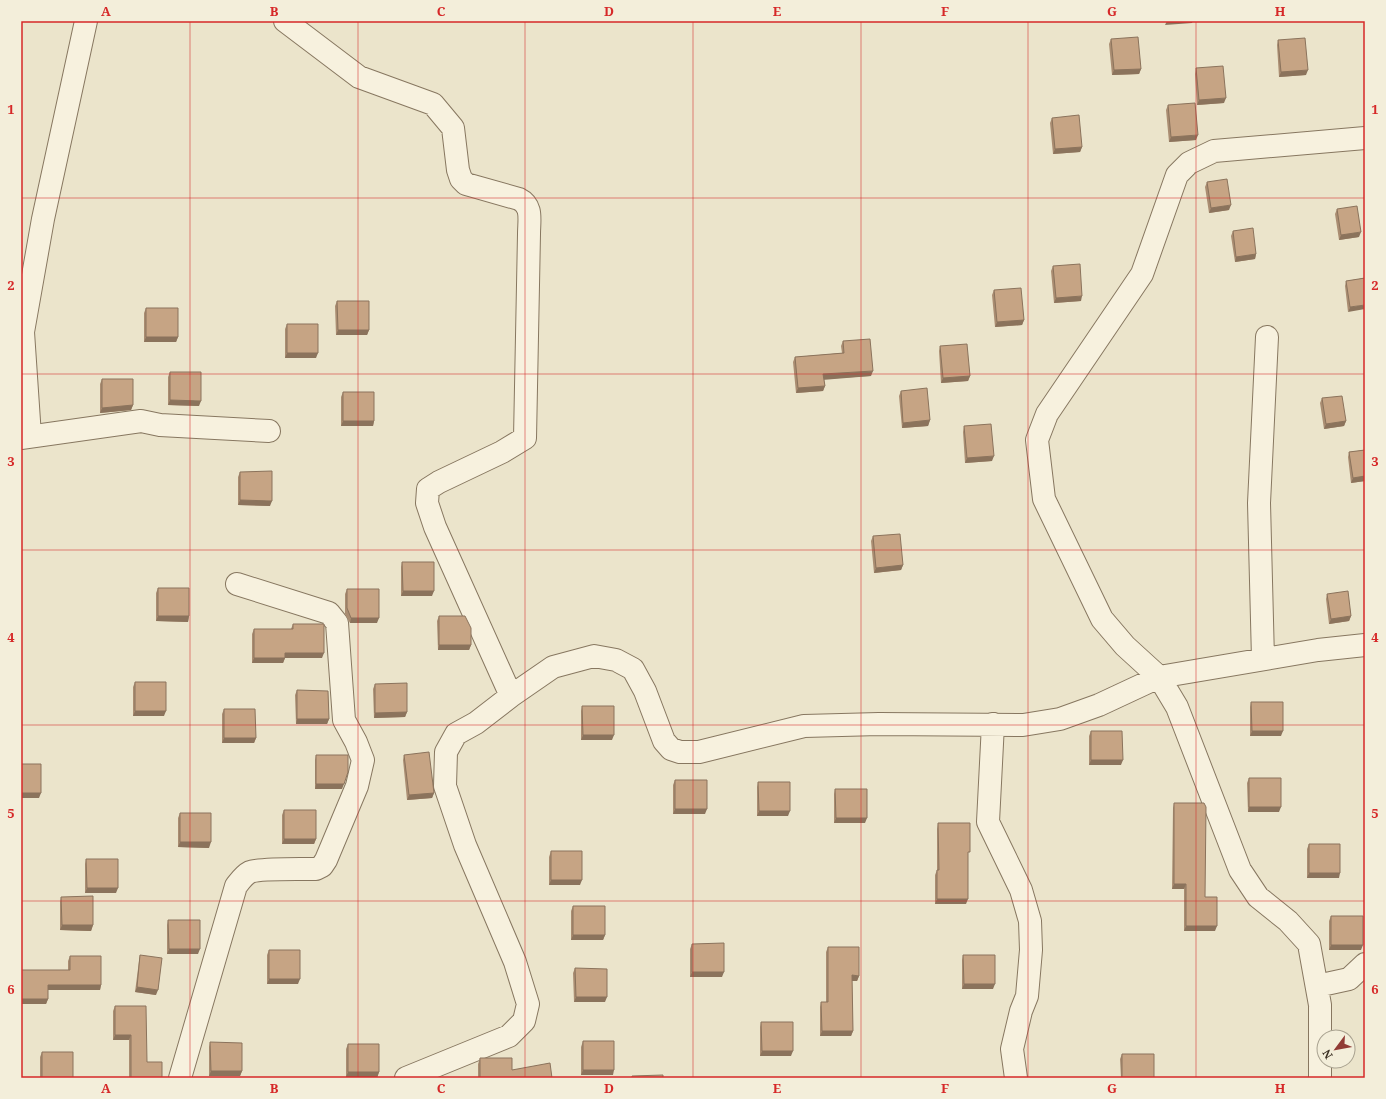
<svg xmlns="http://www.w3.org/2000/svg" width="1386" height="1099" font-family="'Noto Serif',serif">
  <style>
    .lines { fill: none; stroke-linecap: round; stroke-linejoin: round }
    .minor-casing { stroke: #877760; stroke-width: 24 }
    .minor { stroke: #f7f1de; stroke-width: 22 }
    .wall { fill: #aa8d72 }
    .shaded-wall { fill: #8b735c }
    .building { fill: #c6a484; stroke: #8b735c }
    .grid { fill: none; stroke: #d62828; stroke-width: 1; stroke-opacity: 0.55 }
    .neatline { fill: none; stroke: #d62828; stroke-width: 1.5 }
    .grid-label { font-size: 13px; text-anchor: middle; font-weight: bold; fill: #d62828 }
  </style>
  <rect width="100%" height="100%" fill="#ebe4cb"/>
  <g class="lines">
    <defs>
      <path id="minor" d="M285,21L359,77L433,104L453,128L458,170L461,179L466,184L519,199C533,206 529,220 529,234L525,438L502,452L439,482L428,489L427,503L435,527L511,696
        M30,436L23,332L43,219L86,21
        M21,438L141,421L160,425L269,431
        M1263,659L1259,503L1267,337
        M993,724L988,822L1021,890L1030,921L1031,950L1027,996L1021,1011L1012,1049L1016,1078
        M1317,986L1349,979L1365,964
        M180,1078L236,886C240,881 244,875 250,872C259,868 303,869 316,869L322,866L326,860L357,786L363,760L356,742L344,720L337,623L329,613L237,584
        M406,1078L509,1036L524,1021L528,1004L515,962L465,845L445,786L446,752L456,734L476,723L511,696L553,667L594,656L616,660L633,669L645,691L664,741L671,749L680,752H699L804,726L879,724L1023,725L1060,719L1099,705L1159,677L1318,650L1365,645
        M1320,1078V1005L1309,944L1288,921L1258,897L1240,870L1177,707L1159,677L1125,646L1102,619L1044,499L1037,440L1047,414L1142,274L1177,175L1189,163L1214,151L1365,138"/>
    </defs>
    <use href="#minor" class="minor-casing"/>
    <use href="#minor" class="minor"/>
  </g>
  <path class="wall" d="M1111,39L1141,69L1139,74L1112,75L1109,44Z
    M1278,40L1306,75L1279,77L1277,45Z
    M1196,68L1224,103L1197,105L1195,74Z
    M1168,105L1196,140L1169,142L1166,110Z
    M1052,118L1082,147L1080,152L1053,154L1050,123Z
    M1207,182L1229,210L1209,213L1205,187Z
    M1337,209L1359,237L1339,240L1335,214Z
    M1233,231L1256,254L1255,259L1235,262L1231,236Z
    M1053,266L1081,301L1054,303L1051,271Z
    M1365,278L1348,312L1345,286L1346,281Z
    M994,290L1024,320L1022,325L995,327L992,295Z
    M337,301L369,330L367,335H336L335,306Z
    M146,308L178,337L176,342H144V313Z
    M287,324L316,358H285V329Z
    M843,341L871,376L824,379L825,386L823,391L796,393L793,362L795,357L842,353L841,346Z
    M940,346L970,376L968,381L941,383L939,351Z
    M170,372L199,406L168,405V377Z
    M102,379L133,405L131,410L100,413V384Z
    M901,391L930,420L928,426L902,428L899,396Z
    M343,392L374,421L373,426H341V397Z
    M1322,398L1346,421L1344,426L1324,429L1320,403Z
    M964,426L992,461L965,463L963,432Z
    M1365,450V481L1351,483L1348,457L1349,452Z
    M240,472L270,506L238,505V477Z
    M873,536L903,565L901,570L874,573L871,541Z
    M402,562L432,596H401V567Z
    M158,588L189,616L188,622L156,621V593Z
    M347,589L377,623H350L345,614V594Z
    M1327,594L1351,616L1349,621L1329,624L1326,599Z
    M439,616L471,645L469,650H438L437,621Z
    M293,624L322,658H285L283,663H252V634L254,629H291Z
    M135,682L164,716H133V687Z
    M375,684L407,712L405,717L374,718L373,689Z
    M297,690L329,719L327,724H296L295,695Z
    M1251,702L1281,736H1250V707Z
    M582,706L612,740H581V711Z
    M224,709L256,738L254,743H222V714Z
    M1091,731L1121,765H1089V736Z
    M316,755L342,789H315V760Z
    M404,755L434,793L432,798L407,800L403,760Z
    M1249,778L1279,812H1248L1247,783Z
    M675,780L705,814H673V785Z
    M758,782L788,816H757V787Z
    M835,789L865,823H834V794Z
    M1174,803L1205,897L1215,931H1184V889H1172L1173,808Z
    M284,810L316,839L314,844H282V815Z
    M180,813L209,848L178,847V818Z
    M938,823L968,857L966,904H935V875L937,870V829Z
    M1309,844L1339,878H1307V849Z
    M551,851L580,885H549V857Z
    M86,859L116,893H85V864Z
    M61,897L93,925L91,931L60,930V902Z
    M573,906L605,935L603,940H571V911Z
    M1331,916L1361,950H1329V921Z
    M168,920L198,954H167V925Z
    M692,944L722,977H690V949Z
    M828,947L859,976L857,981H852L853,1031L851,1036H820V1007L821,1002H826V952Z
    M269,950L298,984H267V955Z
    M140,955L156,995L135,992L139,961Z
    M963,955L993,989H962V960Z
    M70,956L101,985L100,990H48V999L46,1004H21V970H68V961Z
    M575,968L605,1002H574L573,973Z
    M115,1006L147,1062L162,1078H129V1040H113V1011Z
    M761,1022L791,1056H760V1027Z
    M583,1041L613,1075H581V1047Z
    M210,1042L242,1071L240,1076H209V1047Z
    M348,1044L379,1072L377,1078L346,1077V1049Z
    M42,1052L73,1078H40V1057Z
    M1122,1054L1154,1078H1121L1120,1059Z
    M480,1058L512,1070L552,1078H478V1064Z"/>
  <path class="shaded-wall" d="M1167,21H1193L1192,23L1165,25Z
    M1141,69L1139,74L1112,75L1114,70Z
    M1308,70L1306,75L1279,77L1281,72Z
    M1226,98L1224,103L1197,105L1199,100Z
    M1198,135L1196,140L1169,142L1171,137Z
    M1082,147L1080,152L1053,154L1055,149Z
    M1231,205L1229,210L1209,213L1211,208Z
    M1361,232L1359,237L1339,240L1341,235Z
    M1256,254L1255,259L1235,262L1236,257Z
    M1082,296L1081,301L1054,303L1056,298Z
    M1365,305V309L1348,312L1350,307Z
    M1024,320L1022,325L995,327L997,322Z
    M338,330H369L367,335H336Z
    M146,337H178L176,342H144Z
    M287,353H318L316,358H285Z
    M873,371L871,376L822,380L823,374Z
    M970,376L968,381L941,383L943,378Z
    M825,386L823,391L796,393L798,388Z
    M170,400L201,401L199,406L168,405Z
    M133,405L131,410L100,413L102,408Z
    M930,420L928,426L902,428L903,423Z
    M343,421H374L373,426H341Z
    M1346,421L1344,426L1324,429L1326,424Z
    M994,456L992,461L965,463L967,458Z
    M1365,476V481L1351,483L1353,478Z
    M240,500L272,501L270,506L238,505Z
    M903,565L901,570L874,573L876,568Z
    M403,591H434L432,596H401Z
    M158,616H189L188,622L156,621Z
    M1351,616L1349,621L1329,624L1331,619Z
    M351,618H379L377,623H350Z
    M439,645H471L469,650H438Z
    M285,653H324L322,658H285L283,663H252L254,658Z
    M135,711H166L164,716H133Z
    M407,712L405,717L374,718L375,713Z
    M297,719H329L327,724H296Z
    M1252,731H1283L1281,736H1250Z
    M583,735H614L612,740H581Z
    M224,738H256L254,743H222Z
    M1091,760H1123L1121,765H1089Z
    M316,784H344L342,789H315Z
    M21,793H41L39,798H21Z
    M434,793L432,798L407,800L409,795Z
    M1249,807H1281L1279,812H1248Z
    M675,809H707L705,814H673Z
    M759,811H790L788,816H757Z
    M836,818H867L865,823H834Z
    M284,839H316L314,844H282Z
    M180,842H211L209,848L178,847Z
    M1309,873H1340L1339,878H1307Z
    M551,880H582L580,885H549Z
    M1174,884H1186L1184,889H1172Z
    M87,888H118L116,893H85Z
    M937,899H968L966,904H935Z
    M62,925H93L91,931L60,930Z
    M1186,926H1217L1215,931H1184Z
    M573,935H605L603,940H571Z
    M1331,945H1363L1361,950H1329Z
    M169,949H200L198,954H167Z
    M692,972H724L722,977H690Z
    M852,975L859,976L857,981H851Z
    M269,979H300L298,984H267Z
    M964,984H995L993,989H962Z
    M48,985H101L100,990H46Z
    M137,987L158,990L156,995L135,992Z
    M576,997H607L605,1002H574Z
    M21,999H48L46,1004H21Z
    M822,1031H853L851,1036H820Z
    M115,1035H131L129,1040H113Z
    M762,1051H793L791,1056H760Z
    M583,1070H614L613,1075H581Z
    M211,1071H242L240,1076H209Z
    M348,1072H379L377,1078L346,1077Z"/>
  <path class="building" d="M1138,37L1141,69L1114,70L1111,39Z
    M1305,38L1308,70L1281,72L1278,40Z
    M1223,66L1226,98L1199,100L1196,68Z
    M1195,103L1198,135L1171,137L1168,105Z
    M1079,115L1082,147L1055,149L1052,118Z
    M1227,179L1231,205L1211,208L1207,182Z
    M1357,206L1361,232L1341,235L1337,209Z
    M1253,228L1256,254L1236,257L1233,231Z
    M1080,264L1082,296L1056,298L1053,266Z
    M1365,278V305L1350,307L1346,281Z
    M1021,288L1024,320L997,322L994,290Z
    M337,301H369V330H338Z
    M146,308H178V337H146Z
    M287,324H318V353H287Z
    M870,339L873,371L823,374L825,386L798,388L795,357L844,353L843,341Z
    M967,344L970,376L943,378L940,346Z
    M170,372H201V401L170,400Z
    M102,379H133V405L102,408Z
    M927,388L930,420L903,423L901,391Z
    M343,392H374V421H343Z
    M1342,396L1346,421L1326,424L1322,398Z
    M991,424L994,456L967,458L964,426Z
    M1365,450V476L1353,478L1349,452Z
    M272,471V501L240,500V472Z
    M900,534L903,565L876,568L873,536Z
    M402,562H434V591H403Z
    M158,588H189V616H158Z
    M347,589H379V618H351L347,608Z
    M1348,591L1351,616L1331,619L1327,594Z
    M439,616H465L471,628V645H439Z
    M293,624H324V653H285V658H254V629H293Z
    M135,682H166V711H135Z
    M407,683V712L375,713V684Z
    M297,690L328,691L329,719H297Z
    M1251,702H1283V731H1252Z
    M582,706H614V735H583Z
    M224,709H255L256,738H224Z
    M1091,731H1122L1123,760H1091Z
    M429,752L434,793L409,795L404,755Z
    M316,755H348V772L344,784H316Z
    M21,764H41V793H21Z
    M1249,778H1281V807H1249Z
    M675,780H707V809H675Z
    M758,782H790V811H759Z
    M835,789H867V818H836Z
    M1174,803H1204L1206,807L1205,897H1217V926H1186V884H1174Z
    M284,810H316V839H284Z
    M180,813H211V842H180Z
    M938,823H970V852H968V899H937V870H939Z
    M1309,844H1340V873H1309Z
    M551,851H582V880H551Z
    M86,859H118V888H87Z
    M93,896V925H62L61,897Z
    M573,906H605V935H573Z
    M1331,916H1363V945H1331Z
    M168,920H200V949H169Z
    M724,943V972H692V944Z
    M828,947H859V976L852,975L853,1031H822L821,1002H828Z
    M269,950H300V979H269Z
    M140,955L162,958L158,990L137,987Z
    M963,955H995V984H964Z
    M70,956H101V985H48V999H21V970H70Z
    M575,968L607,969V997H576Z
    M115,1006H146L147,1062H162V1078H131V1035H115Z
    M761,1022H793V1051H762Z
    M583,1041H614V1070H583Z
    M210,1042L242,1043V1071H211Z
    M348,1044H379V1072H348Z
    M42,1052H73V1078H42Z
    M1122,1054H1154V1078H1122Z
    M480,1058H512V1070L550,1063L552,1078H480Z
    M663,1075V1078H632V1076Z"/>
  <path class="grid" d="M190,21V1078M358,21V1078M525,21V1078M693,21V1078M861,21V1078M1028,21V1078M1196,21V1078M21,198H1365M21,374H1365M21,550H1365M21,725H1365M21,901H1365"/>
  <rect width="1386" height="1099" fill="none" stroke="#f3eeda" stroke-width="44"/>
  <g transform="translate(1336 1049) rotate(238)"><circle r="19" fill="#f3eeda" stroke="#a9a290"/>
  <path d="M0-3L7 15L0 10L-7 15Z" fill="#913b35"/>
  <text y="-6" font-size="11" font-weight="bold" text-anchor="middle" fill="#392f22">N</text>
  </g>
  <rect x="22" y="22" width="1342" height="1055" class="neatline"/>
  <g class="grid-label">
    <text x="106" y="16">A</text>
    <text x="274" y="16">B</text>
    <text x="441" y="16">C</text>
    <text x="609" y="16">D</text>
    <text x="777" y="16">E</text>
    <text x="945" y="16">F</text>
    <text x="1112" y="16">G</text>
    <text x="1280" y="16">H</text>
    <text x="11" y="114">1</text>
    <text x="1375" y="114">1</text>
    <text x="11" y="290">2</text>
    <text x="1375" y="290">2</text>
    <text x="11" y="466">3</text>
    <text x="1375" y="466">3</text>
    <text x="11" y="642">4</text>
    <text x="1375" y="642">4</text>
    <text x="11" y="818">5</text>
    <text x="1375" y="818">5</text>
    <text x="11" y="994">6</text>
    <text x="1375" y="994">6</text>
    <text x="106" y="1093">A</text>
    <text x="274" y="1093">B</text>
    <text x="441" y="1093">C</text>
    <text x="609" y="1093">D</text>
    <text x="777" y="1093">E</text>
    <text x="945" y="1093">F</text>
    <text x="1112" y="1093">G</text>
    <text x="1280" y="1093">H</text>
  </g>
</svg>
